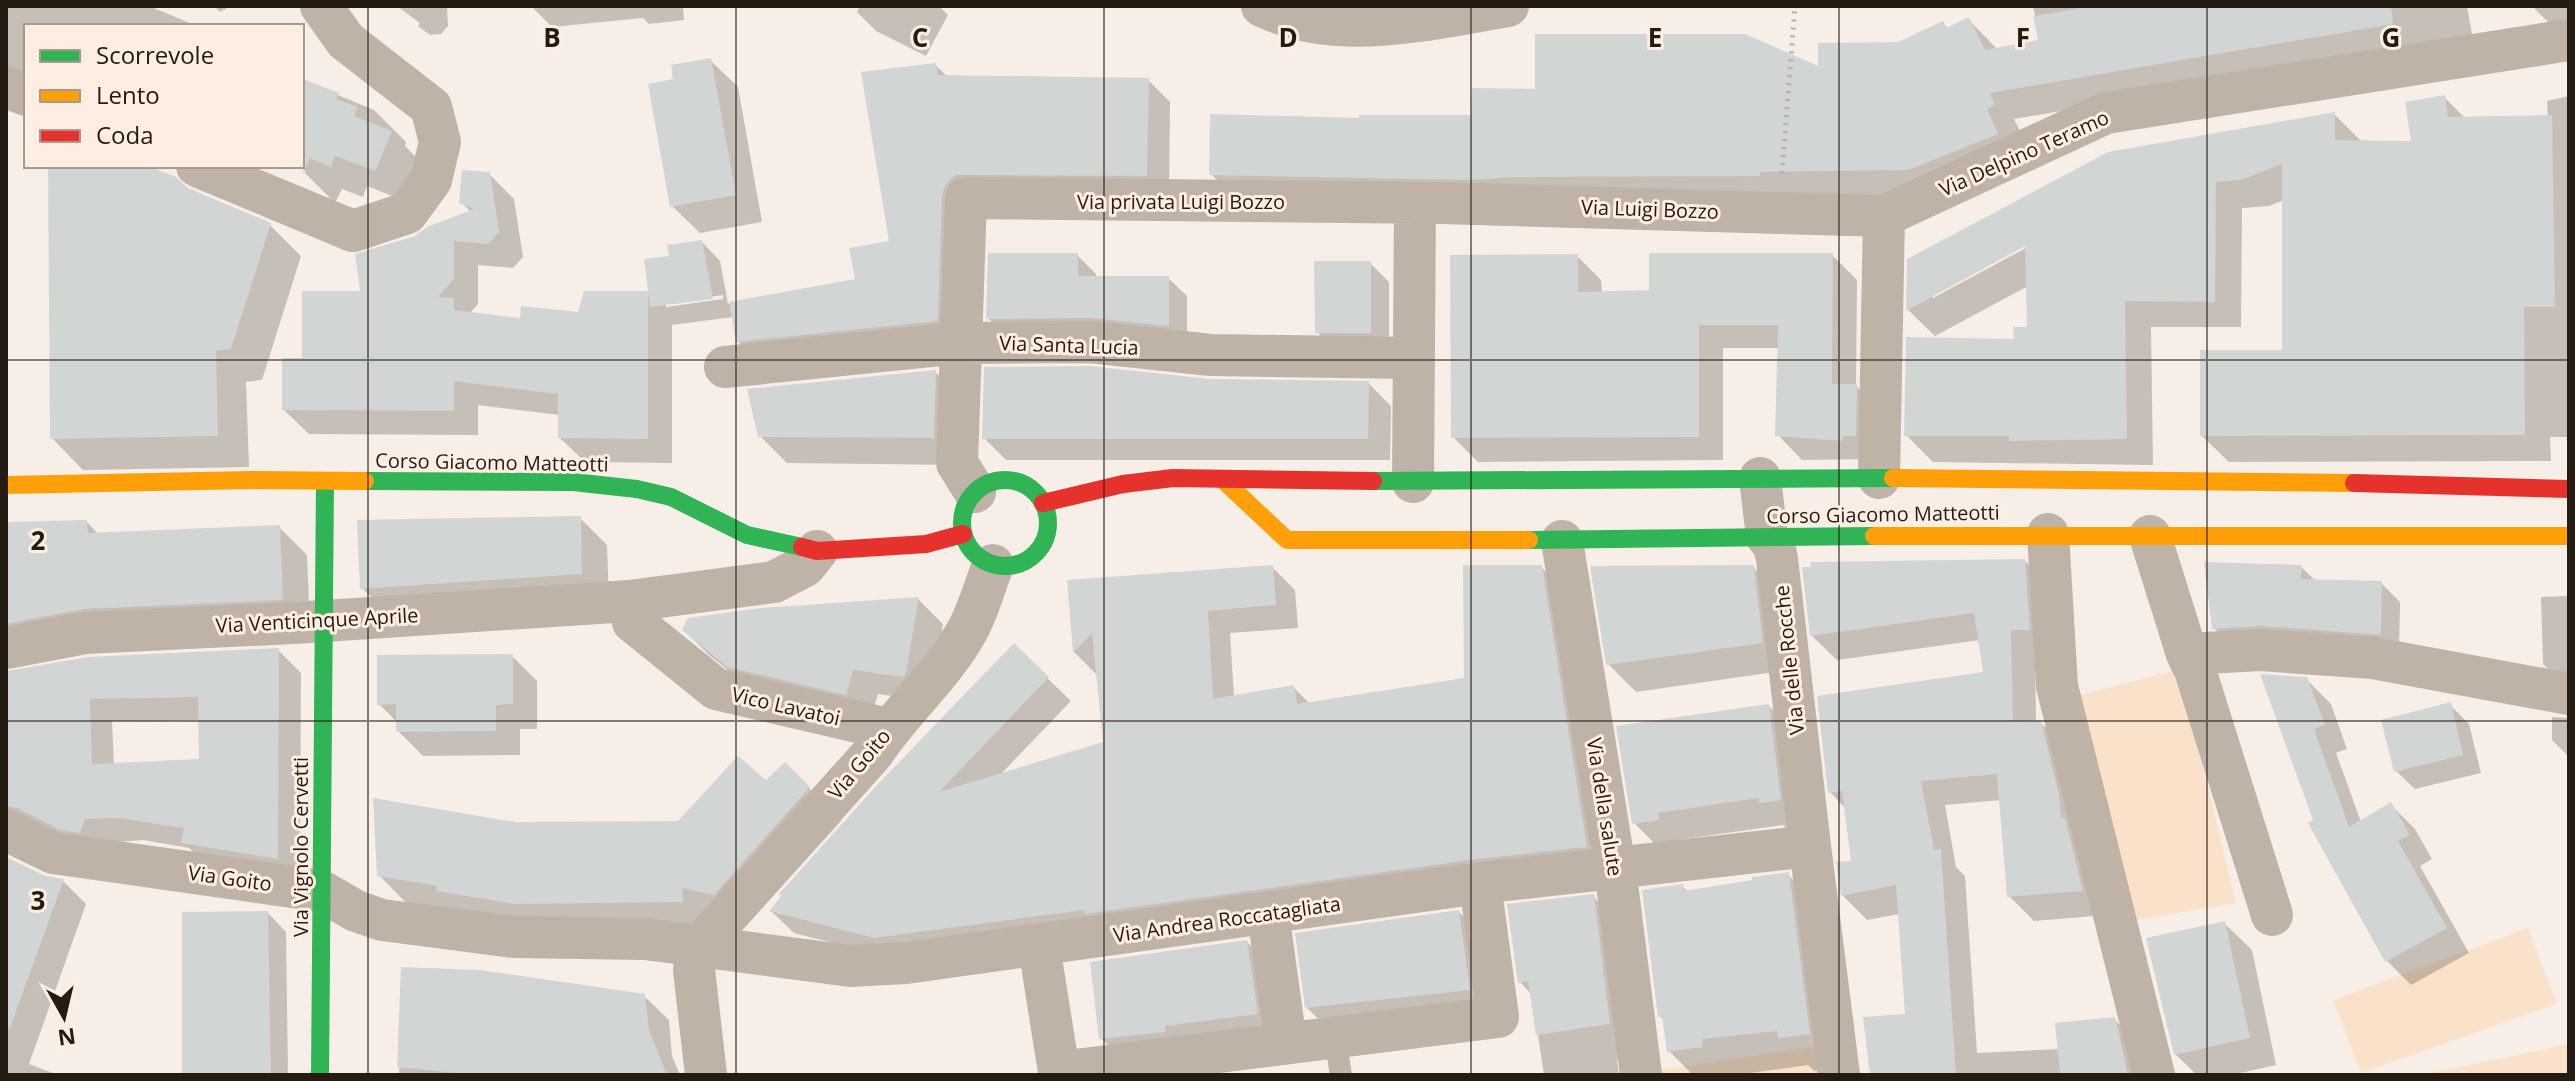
<svg xmlns="http://www.w3.org/2000/svg" width="2575" height="1081" font-family="'Open Sans',sans-serif">
  <style>
    .green { fill: #f9e1ca }
    .shadow { fill: #0003; fill-rule: evenodd }
    .building { fill: #d1d5d3; fill-rule: evenodd }
    .lines { fill: none; stroke-linecap: round; stroke-linejoin: round }
    .path { stroke: #b8afa7; stroke-width: 5; stroke-dasharray: 2 6; stroke-linecap: butt }
    .lane { stroke: #bfb3a8; stroke-width: 22 }
    .street { stroke: #bfb3a8; stroke-width: 42 }
    .fast { stroke: #30b455; stroke-width: 18 }
    .slow { stroke: #ff9f0a; stroke-width: 18 }
    .jam { stroke: #e5322d; stroke-width: 18 }
    .grid { fill: none; stroke: #241b13; stroke-width: 2; stroke-opacity: 0.55 }
    .labels { text-anchor: middle; dominant-baseline: central; stroke-width: 6; stroke-linejoin: round; paint-order: stroke }
    .street-label { font-size: 20px; fill: #241b13; stroke: #fdeee1 }
    .grid-label { font-size: 26px; text-anchor: middle; font-weight: bold; fill: #241b13; stroke: #fdeee1; stroke-width: 6; stroke-linejoin: round; paint-order: stroke }
  </style>
  <rect width="100%" height="100%" fill="#f7efe7"/>
  <path class="green" d="M2180,669L2236,903L2126,922L2073,697Z
    M2528,928L2557,1004L2361,1073L2333,1000Z
    M2569,1044V1075H2421Z
    M1825,1045L1829,1075H1648L1647,1072Z"/>
  <path class="shadow" d="M6,6H149L197,26H26V84L6,76Z
    M214,6H231L220,12Z
    M397,6H447L448,26L441,34L430,35L418,26L420,23Z
    M531,6H683L684,20L649,24L643,18L552,27Z
    M860,6H939L948,15L926,56L876,31L857,12Z
    M2033,6H2467L2473,40L2014,119L2020,131L1935,195L1237,200L1211,174L1361,120L1473,117L1537,91L1820,69L1898,44L1943,23L1948,29L1969,20L1997,49L2040,41Z
    M2532,6H2569V36L2564,38Z
    M710,60L738,87L762,222L700,233L672,206L676,81Z
    M935,65L948,77L1148,80L1170,102L1169,197L978,196L959,343L760,363L737,341L733,317L672,325V463L585,462L560,438V415L478,405V435L309,434L284,410L304,360L416,238L471,212L461,202L489,174L514,199L523,257L513,268L478,265V304L469,314L522,321L579,315L586,293H651L671,258L702,242L720,261L728,304L857,280L891,242ZM723,295V299L666,307V303Z
    M302,80L374,110L406,142L405,146L423,164L407,202L367,186L363,197L342,189L335,203L305,173V156L302,155Z
    M2569,96V437H2550L2551,461L2229,462L2202,436L2284,352V200L2269,206L2242,208L2241,327H2151L2153,465L1933,462L1906,435L2029,329L2028,286L1935,336L1908,310L1909,261L2334,114L2362,142L2413,143L2445,98L2466,119L2548,117L2547,101ZM2033,240L2035,243L1933,298V294Z
    M50,166H143L187,190L269,224L301,256L262,380L246,382L249,467L83,470L52,438Z
    M1077,255L1096,274V278H1168L1187,296V344L1007,337L988,318Z
    M1832,255L1857,280L1856,386L1881,410L1880,459L1802,460L1778,435L1780,348H1723V460L1478,462L1453,437L1577,256L1601,280L1602,293L1651,292Z
    M1370,263L1389,282V351H1335L1317,332Z
    M935,372L963,399L960,465L787,463L760,436Z
    M1210,381L1368,383L1391,406L1390,460H1006L984,438Z
    M580,518L607,545L609,601L390,615L362,588Z
    M87,522L99,535L279,527L307,555L310,626L6,653V524Z
    M2025,561L2050,586L2035,654L2036,722H2040L2065,747L2107,915L2034,921L2009,896L2001,800L1945,805L1956,867L1965,876L1977,1053L2060,1049L2114,1019L2139,1044L2147,1075H1872L1907,1016L1900,914L1867,920L1842,895L1853,863L1846,809L1830,792L1985,673L1980,640L1837,660L1812,636Z
    M1272,567L1295,590L1298,628L1230,633L1234,697L1293,687L1310,704L1466,680L1541,567L1564,590L1609,869L898,960L794,933L771,911L783,896L781,894L1014,646L1071,701L1000,775L1105,743L1098,676L1074,652L1069,582Z
    M1753,567L1780,595L1789,670L1636,692L1608,664Z
    M2301,567L2316,581L2381,583L2400,602L2399,653L2233,647L2214,628Z
    M2569,596V684L2562,683L2543,664L2541,597Z
    M918,599L943,624L931,698L928,701L878,694L871,718L754,691L709,655L684,630Z
    M278,650L301,673L300,881L207,865L189,848L143,840L6,850V673ZM200,720L201,761L114,765L112,721Z
    M512,656L537,681V729H520V755L423,756L398,731V723L379,704Z
    M2306,679L2331,704L2347,749L2336,753L2361,822L2391,805L2415,829L2432,859L2420,866L2469,953L2411,985L2387,961L2310,824L2316,821Z
    M2450,705L2469,724L2481,773L2415,789L2396,771Z
    M1769,706L1796,733L1788,830L1783,825L1684,839L1661,850L1634,823Z
    M2552,717L2569,718V757L2552,740Z
    M785,764L841,821L746,926L714,919L715,934L411,908L379,875L515,824L679,823L766,783Z
    M6,859L42,877L63,881L86,904L29,1064L58,1075H6Z
    M1788,875L1823,909L1843,1068L1814,1071L1808,1065L1736,1075H1693L1669,1051L1665,1021L1660,1016L1682,886L1688,892Z
    M1593,896L1626,930L1642,1056L1617,1060L1619,1075H1544L1532,995L1520,982Z
    M1459,912L1486,940L1496,1016L1335,1035L1307,1008Z
    M268,913L286,932L288,1075H184Z
    M2224,923L2252,950L2276,1065L2231,1075H2197L2175,1054Z
    M1247,942L1265,960L1275,1032L1119,1056L1101,1038Z
    M403,969L644,996L669,1020L672,1056L680,1075H399Z"/>
  <path class="building" d="M2093,6H2391L2393,24L1990,93L1995,105L1987,109L1998,134L1908,170L1760,172V176L1514,177L1472,180L1209,175L1210,114L1359,118V115H1471L1472,88L1535,89V34H1745L1818,66V43L1898,42L1943,21L1946,28L1969,17L1985,50L2038,40L2033,16Z
    M711,58L736,195L670,207L648,84L673,79L671,65Z
    M936,63L938,75L1149,78L1147,176L955,175L945,186L942,197L938,321L736,342L729,302L855,279L849,248L889,241L861,72Z
    M303,79L339,93L336,99L358,107L354,116L392,131L375,171L335,156L331,167L310,158L303,174Z
    M2445,95L2448,117L2552,115L2555,307H2524L2525,435L2200,436V350H2282V164L2241,180L2216,182L2215,302L2125,301L2127,439L2009,441V436H1904L1906,337L2014,339L2013,327H2027L2025,246L1906,311L1907,259L2108,152L2335,112V140L2411,141L2405,102Z
    M48,166H148L176,177L188,188L271,223L231,349L216,351L218,436L50,439Z
    M462,170L490,172L499,232L488,244L454,241V279L438,297L454,298V310L520,318L521,306L578,312L584,291H648V439L558,438V394L454,381V411L282,410V358H302V291H360L355,254L415,236L427,227L474,209L459,203Z
    M702,240L713,299L650,307L644,259L669,256L667,245Z
    M988,253H1078V276H1169V326L1090,318L986,319Z
    M1649,253H1833L1832,384H1857L1856,436H1843V441L1775,436L1778,325H1699V437L1451,438L1450,255L1578,254V292L1649,290Z
    M1314,261H1371V333H1315Z
    M1089,366L1210,379L1369,381L1368,439H982L984,367Z
    M936,370L934,438L758,437L747,389Z
    M581,516L582,574L360,589L357,520Z
    M87,520L88,533L280,525L283,600L84,609L6,624V522Z
    M2025,559L2030,630H2011L2013,721L2041,720L2059,795L2061,818H2065L2083,891L2007,897L1997,774L1921,781L1934,850L1941,849L1956,1075H1870L1863,1017L1905,1014L1896,885L1841,896L1836,862L1851,861L1842,791L1828,793L1817,696L1983,672L1974,613L1810,636L1802,567H1811L1810,562Z
    M2204,562L2302,565L2301,579L2382,581L2381,635L2262,626L2212,629Z
    M1273,565L1276,605L1208,611L1213,699L1294,685L1297,704L1464,678L1463,565H1542L1587,847L1477,859L1085,914L1084,910L874,938L769,911L782,895H778L877,785L1014,643L1049,677L939,792L1103,742L1092,633L1073,653L1067,580Z
    M1735,565H1754L1763,643L1606,665L1590,566Z
    M919,597L906,673L903,677L853,670L846,695L727,667L682,630L688,618L761,608Z
    M279,648L278,859L181,843L184,828L118,818L85,819L80,833L60,830L17,808L6,806V671L88,657ZM198,697L199,759L92,764L90,699Z
    M513,654V704L496,705V731L396,732V704L377,705V655Z
    M2260,674L2307,677L2325,725L2314,729L2349,827L2391,802L2410,835L2398,841L2447,928L2385,962L2308,823L2313,820Z
    M2451,702L2463,755L2394,772L2381,720Z
    M1769,704L1781,800L1759,803L1758,798L1658,813L1659,820L1632,824L1616,726Z
    M738,756L766,780L785,762L810,787L714,895L682,888L683,902L514,904L436,891L437,886L377,876L373,798L515,822L678,821Z
    M6,857L43,875L64,879L10,1028L6,1027Z
    M1789,872L1810,1034L1778,1038L1777,1031L1702,1039L1703,1047L1667,1052L1662,1016L1658,1017L1642,890L1683,884L1684,891L1752,880V877Z
    M1594,894L1610,1024L1536,1035L1528,981L1518,983L1507,904Z
    M1459,910L1470,990L1305,1008L1295,933Z
    M268,911L271,1075H182V912Z
    M2225,921L2250,1038L2174,1055L2146,938Z
    M1247,940L1258,1014L1165,1026L1166,1032L1099,1039L1090,962Z
    M401,967L480,970L645,994L649,1030L667,1075H476L397,1067Z
    M2115,1017L2128,1075H2060L2055,1023Z"/>
  <g class="lines">
    <path class="path" d="M1782,173L1795,6"/>
    <path class="lane" d="M1335,1038L1341,1075"/>
    <path class="street" d="M1262,6C1337,43 1429,19 1508,6
      M6,87L26,95
      M197,166L353,231L407,213L431,180L440,142L431,107L346,41L321,6
      M725,367L960,343L1090,342L1211,355L1413,358
      M1760,478L1767,537L1774,545L1777,559L1810,846L1839,1075
      M1879,478L1884,216
      M1413,482L1415,203
      M975,492L957,463L966,198L1440,203L1884,216L2106,113L2569,40
      M2048,534L2057,686L2154,1075
      M2150,536L2187,654L2195,670L2272,915
      M1562,541L1615,868L1641,1075
      M629,601L633,622L716,689L888,729
      M6,648L85,633L294,623L629,601L774,582L805,566L817,551
      M2187,654L2260,650L2373,658L2569,694
      M6,830L53,853L321,891L356,911L382,920L514,937L645,939L850,966L906,963L1480,883L1810,846
      M1268,913L1286,1043
      M1039,946L1059,1072L1498,1017L1480,883
      M706,1075L694,970L699,947L873,753C901,710 945,673 968,629C979,609 985,585 993,565"/>
    <path class="fast" d="M962 523a43 43 0 1 1 86 0a43 43 0 1 1-86 0Z
      M365,481L573,482L637,489L671,497L747,535L802,547
      M1373,481L1893,478
      M1529,540L1874,536
      M320,1075L325,481"/>
    <path class="slow" d="M1893,478L2354,483
      M1222,479L1287,540H1529
      M6,485L250,480L365,481
      M1874,536H2569"/>
    <path class="jam" d="M2354,483L2569,489
      M1043,503L1123,484L1173,478L1373,481
      M802,547L817,551L926,544L963,534"/>
  </g>
  <path class="grid" d="M368,6V1075M736,6V1075M1104,6V1075M1471,6V1075M1839,6V1075M2207,6V1075M6,360H2569M6,721H2569"/>
  <g class="labels">
    <g class="street-label">
      <text transform="translate(2024 153) rotate(-24)">Via Delpino Teramo</text>
      <text x="1181" y="201">Via privata Luigi Bozzo</text>
      <text transform="translate(1650 209) rotate(2)">Via Luigi Bozzo</text>
      <text transform="translate(1069 345) rotate(2)">Via Santa Lucia</text>
      <text transform="translate(492 462) rotate(1)">Corso Giacomo Matteotti</text>
      <text transform="translate(1883 514) rotate(-1)">Corso Giacomo Matteotti</text>
      <text transform="translate(317 620) rotate(-3)">Via Venticinque Aprile</text>
      <text transform="translate(1789 660) rotate(-96)">Via delle Rocche</text>
      <text transform="translate(786 706) rotate(13)">Vico Lavatoi</text>
      <text transform="translate(859 764) rotate(-50)">Via Goito</text>
      <text transform="translate(1605 807) rotate(81)">Via della salute</text>
      <text transform="translate(300 847) rotate(-90)">Via Vignolo Cervetti</text>
      <text transform="translate(230 878) rotate(8)">Via Goito</text>
      <text transform="translate(1227 919) rotate(-8)">Via Andrea Roccatagliata</text>
    </g>
  </g>
  <g class="grid-label">
    <text x="552" y="47">B</text>
    <text x="920" y="47">C</text>
    <text x="1288" y="47">D</text>
    <text x="1655" y="47">E</text>
    <text x="2023" y="47">F</text>
    <text x="2391" y="47">G</text>
    <text x="38" y="550">2</text>
    <text x="38" y="910">3</text>
  </g>
  <rect width="2575" height="1081" fill="none" stroke="#241b13" stroke-width="16"/>
  <rect x="24" y="24" width="280" height="144" fill="#fdeee1" stroke="#a69a8f" stroke-width="2"/>
  <rect x="40" y="50" width="40" height="12" fill="#30b455" stroke="#a69a8f" stroke-width="2"/>
  <text x="96" y="64" font-size="24" fill="#241b13">Scorrevole</text>
  <rect x="40" y="90" width="40" height="12" fill="#ff9f0a" stroke="#a69a8f" stroke-width="2"/>
  <text x="96" y="104" font-size="24" fill="#241b13">Lento</text>
  <rect x="40" y="130" width="40" height="12" fill="#e5322d" stroke="#a69a8f" stroke-width="2"/>
  <text x="96" y="144" font-size="24" fill="#241b13">Coda</text>
  <g transform="translate(64 1017) rotate(172)" stroke="#fdeee1" stroke-width="6" paint-order="stroke">
  <path d="M0-6L14 30L0 20L-14 30Z" fill="#241b13"/>
  <text y="-12" font-size="22" font-weight="bold" text-anchor="middle" fill="#241b13">N</text>
  </g>
</svg>
